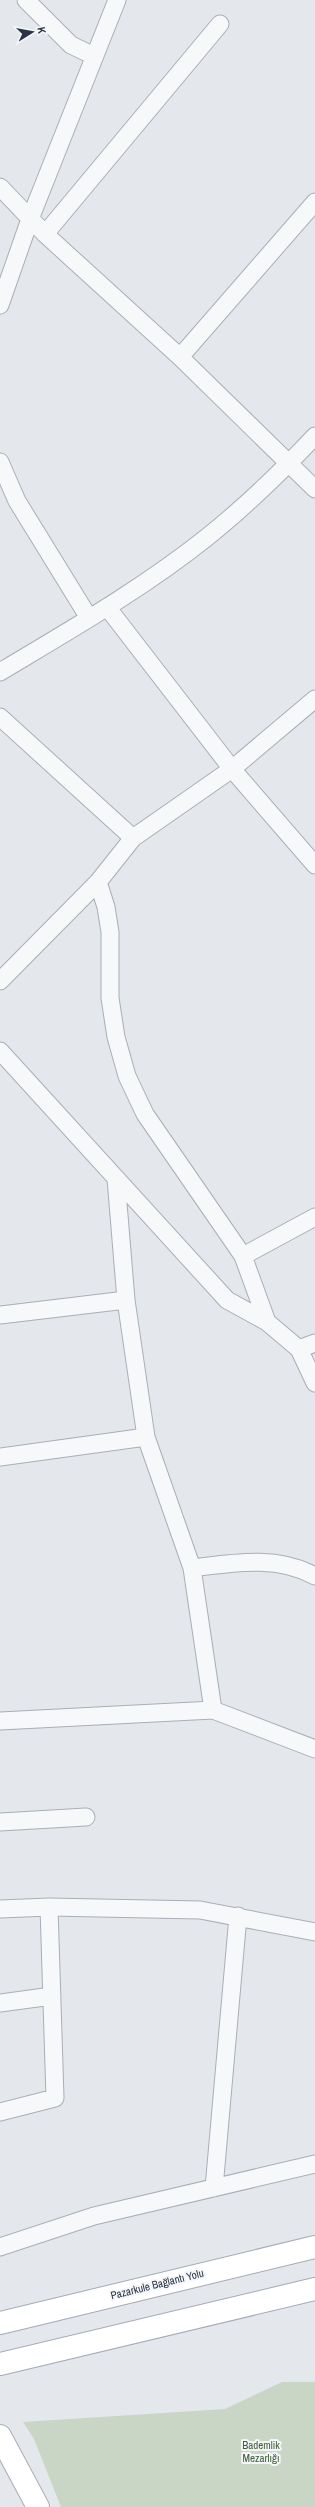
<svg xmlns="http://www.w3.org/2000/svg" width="315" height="2507" font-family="'Archivo Narrow',sans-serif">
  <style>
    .green { fill: #c9d6c5 }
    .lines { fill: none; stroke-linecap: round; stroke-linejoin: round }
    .street-casing { stroke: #a9aeb7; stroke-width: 19 }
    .secondary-casing { stroke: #a9aeb7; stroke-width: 24 }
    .primary-casing { stroke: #a3abb8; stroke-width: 24 }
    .street { stroke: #f7f8fa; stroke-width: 17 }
    .secondary { stroke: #fff; stroke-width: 22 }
    .primary { stroke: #fff; stroke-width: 22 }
    .labels { text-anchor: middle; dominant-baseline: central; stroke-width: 4; stroke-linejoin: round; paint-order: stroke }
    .street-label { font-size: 11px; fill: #2b3445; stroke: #f4f6f9 }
    .park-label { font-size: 11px; fill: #3f6138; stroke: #f4f6f9 }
  </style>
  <rect width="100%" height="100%" fill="#e4e7ec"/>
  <path class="green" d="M282,2382H315V2507H61L34,2439L23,2422L225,2409Z"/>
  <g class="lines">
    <defs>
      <path id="street" d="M26,0L71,45L94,56
        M0,187L45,234L180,357L315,489
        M45,234L220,24
        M0,305L30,219L117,0
        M180,357L315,202
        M0,462L17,501L89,618
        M107,607L232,769L315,865
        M0,672C70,630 142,589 206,538C245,507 281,472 315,436
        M0,717L133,838
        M98,882L106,907L110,932V998L116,1037L127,1076L145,1114L243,1256L267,1322
        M0,981L98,882L133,838L232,769L315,699
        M0,1051L227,1300L267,1322L299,1349L315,1383
        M116,1179L126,1300L146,1437L192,1568L213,1710
        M243,1256L315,1217
        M0,1315L126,1300
        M299,1349L315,1343
        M0,1457L146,1437
        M192,1568C233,1563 277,1555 315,1576
        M0,1721L213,1710L315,1749
        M0,1822L86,1817
        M0,1909L49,1907L200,1910L315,1932
        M0,2003L52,1996
        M0,2112L55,2098L49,1907
        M214,2188L238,1916
        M0,2247L94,2216L315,2164"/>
      <path id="secondary" d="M0,2436L38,2507"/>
      <path id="primary" d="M0,2323L315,2247
        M0,2364L315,2289"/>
    </defs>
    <use href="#street" class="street-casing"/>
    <use href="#secondary" class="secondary-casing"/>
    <use href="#primary" class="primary-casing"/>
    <use href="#street" class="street"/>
    <use href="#secondary" class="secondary"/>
    <use href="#primary" class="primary"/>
  </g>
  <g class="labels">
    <g class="street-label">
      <text transform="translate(157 2284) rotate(-14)">Pazarkule Bağlantı Yolu</text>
    </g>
    <g class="park-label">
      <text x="261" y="2445">Bademlik<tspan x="261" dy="13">Mezarlığı</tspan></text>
    </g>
  </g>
  <g transform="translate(32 32) rotate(79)" stroke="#f4f6f9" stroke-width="3" paint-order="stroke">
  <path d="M0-3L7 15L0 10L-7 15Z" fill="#2b3445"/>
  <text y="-6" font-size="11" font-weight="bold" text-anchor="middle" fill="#2b3445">K</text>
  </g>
</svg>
